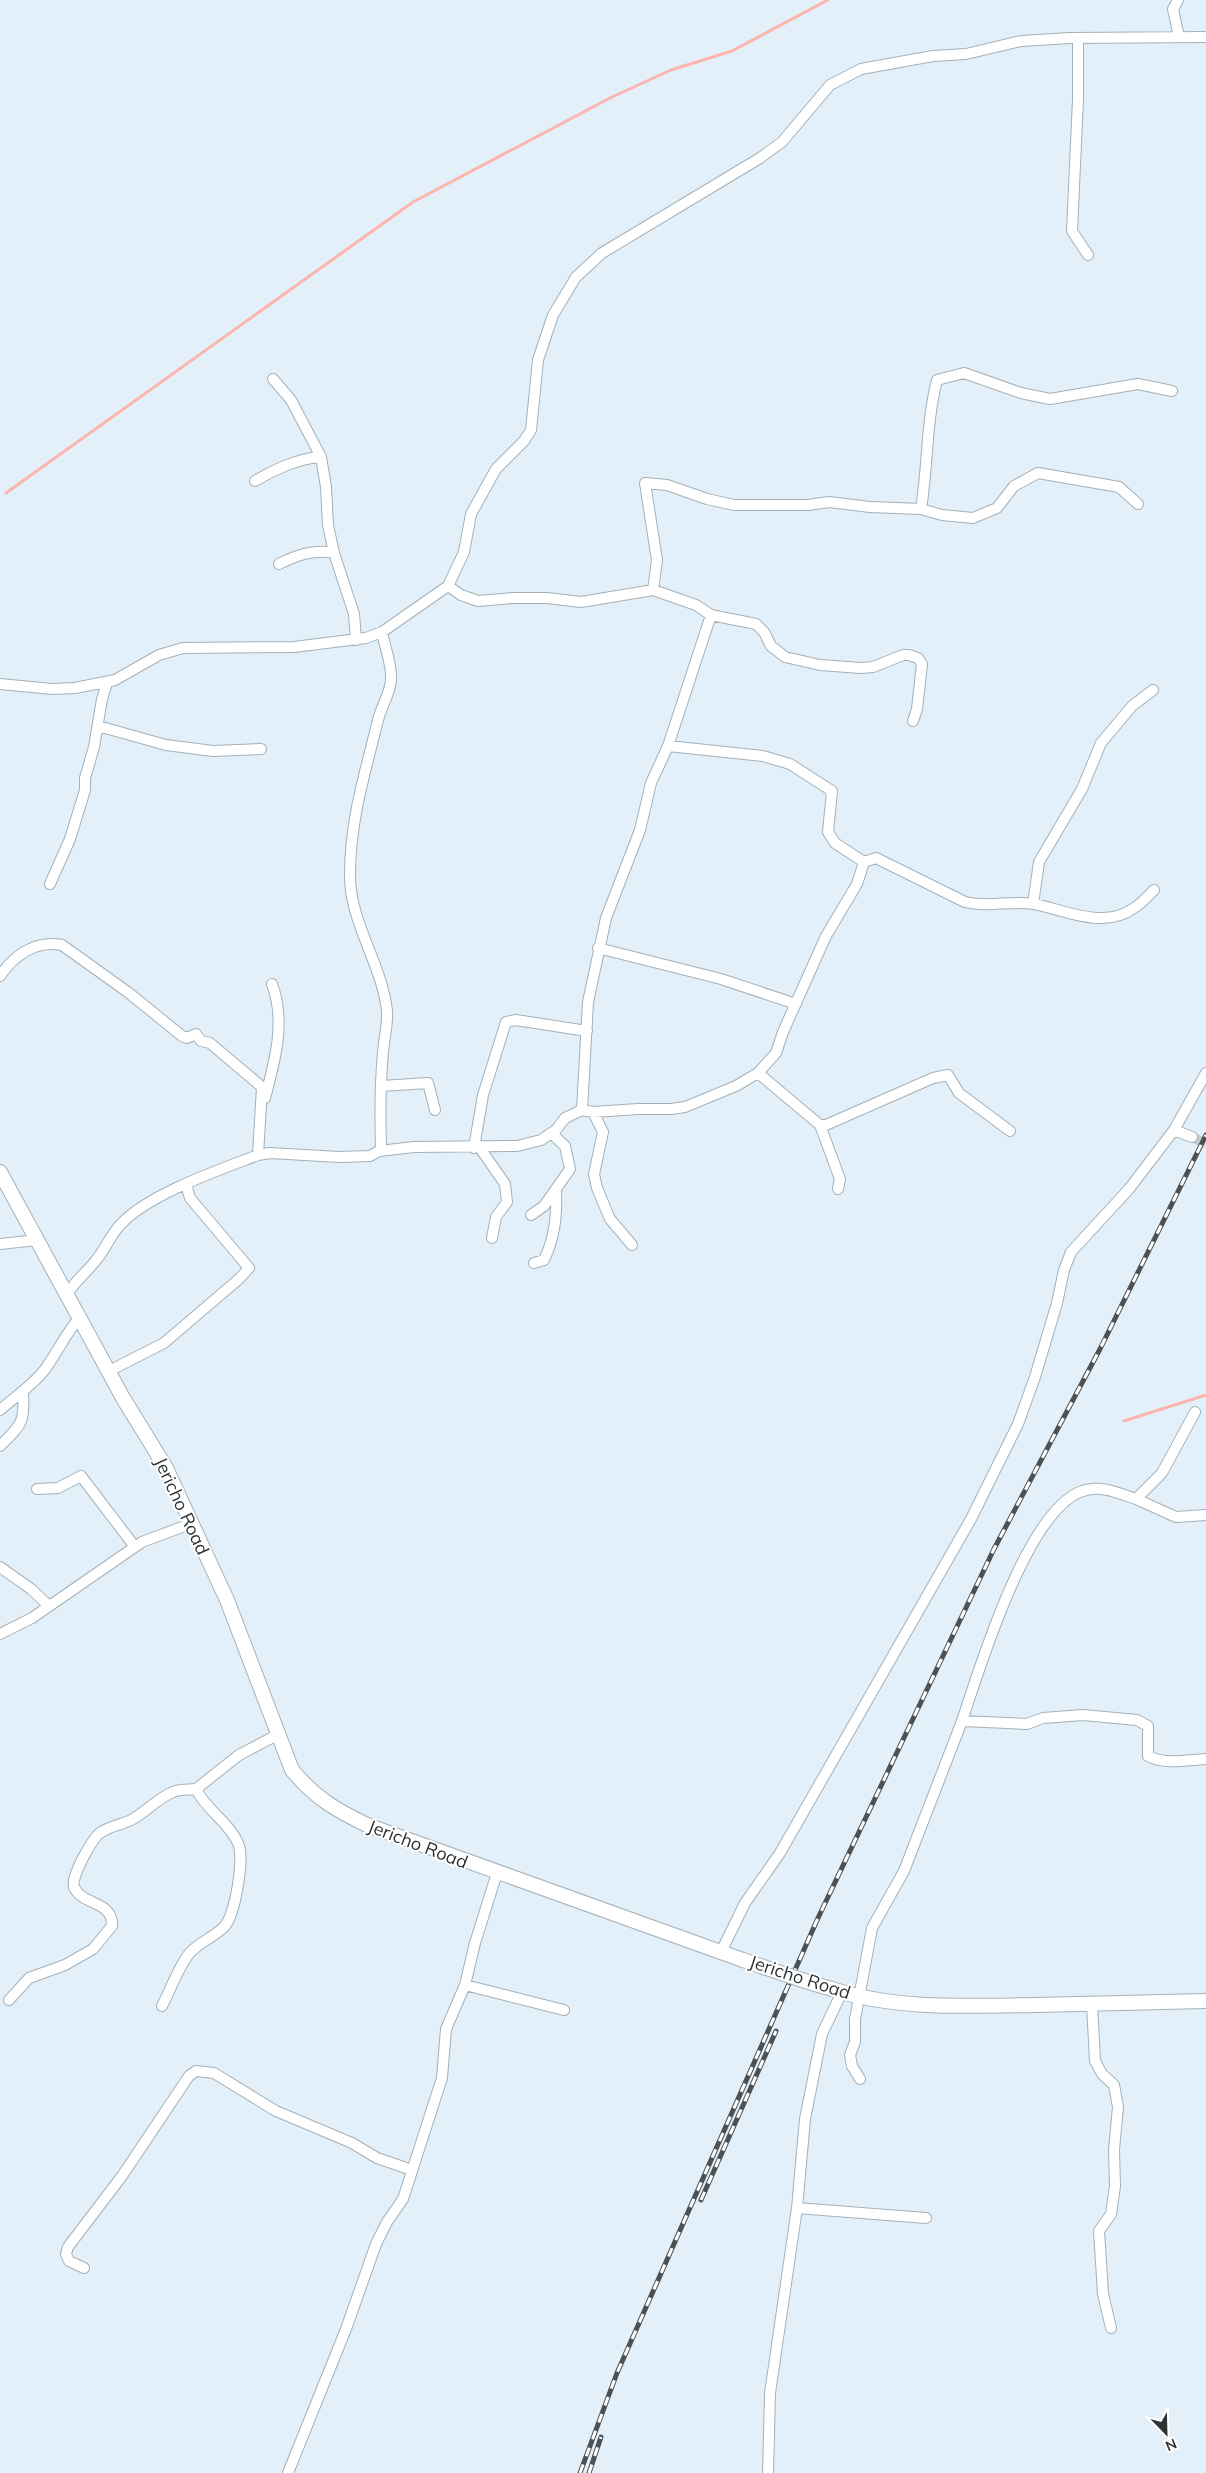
<svg xmlns="http://www.w3.org/2000/svg" width="1206" height="2473" font-family="Mulish,sans-serif">
  <style>
    .lines { fill: none; stroke-linecap: round; stroke-linejoin: round }
    .stream { stroke: #fcb5ac; stroke-width: 3 }
    .street-tunnel { stroke: #bfcad2; stroke-width: 10; stroke-dasharray: 10 5; stroke-linecap: butt }
    .street-casing { stroke: #a4b0b8; stroke-width: 12 }
    .secondary-casing { stroke: #a4b0b8; stroke-width: 16 }
    .street { stroke: #fff; stroke-width: 10 }
    .secondary { stroke: #fff; stroke-width: 14 }
    .rail-casing { stroke: #4b5155; stroke-width: 5 }
    .rail { stroke: #fff; stroke-width: 3; stroke-dasharray: 9; stroke-linecap: butt }
    .secondary-bridge-casing { stroke: #a4b0b8; stroke-width: 16; stroke-linecap: butt }
    .secondary-bridge { stroke: #fff; stroke-width: 14 }
    .labels { text-anchor: middle; dominant-baseline: central; stroke-width: 4; stroke-linejoin: round; paint-order: stroke }
    .street-label { font-size: 18px; fill: #2d3235; stroke: #fff }
  </style>
  <rect width="100%" height="100%" fill="#e4f0f9"/>
  <g class="lines">
    <path class="stream" d="M6,493L413,202L612,97L671,70L732,51L828,0
      M1124,1421L1206,1395"/>
    <path class="street-tunnel" d="M1192,1137L1206,1144"/>
    <defs>
      <path id="street" d="M1178,0L1173,9L1179,37
        M1078,38V99L1072,231L1088,255
        M273,379L291,400L321,457L326,487L328,525L334,553L354,614L356,640
        M255,481C273,470 299,458 321,457
        M921,509C928,466 926,423 937,380L964,373L1021,393L1050,399L1138,384L1172,391
        M279,564C297,555 314,549 334,553
        M448,586L461,595L478,601L512,598H547L581,602L653,590L696,605L711,615L756,624L764,632L771,646L785,657L820,665L861,668L873,667L903,655H909L918,658L922,664L917,709L913,721
        M653,590L657,560L645,483L667,485L707,499L734,505H808L829,502L870,507L921,509L942,515L973,518L997,508L1014,486L1038,473L1119,487L1138,504
        M0,684L52,689L75,688L115,680L159,655L183,648L294,647L366,638L382,632L448,586L464,552L471,514L496,469L524,441L531,430L538,360L553,315L576,277L602,253L760,158L782,142L830,85L861,69L933,56L966,54L1021,41L1070,38L1206,37
        M98,726L166,745L213,751L261,749
        M668,746L763,756L790,764L832,791L828,832L835,843L864,862
        M50,884L70,839L85,790V778L94,747L102,699L107,683
        M1033,904L1039,862L1082,789L1101,743L1132,706L1153,690
        M598,948L721,979L796,1004
        M0,976C14,955 36,940 62,945L129,993L182,1036L187,1038L196,1034L201,1041L210,1043L262,1087L258,1155
        M758,1073L820,1125H826L933,1078L948,1075L959,1093L1010,1131
        M381,1086L428,1083L435,1110
        M265,1098C275,1061 286,1021 272,984
        M582,1110L588,1002L606,918L640,830L651,783L668,746L711,615
        M593,1112L603,1132L594,1174L597,1188L610,1219L632,1245
        M820,1125L840,1179L838,1189
        M1174,1130L1206,1073
        M474,1148L483,1095L506,1022L516,1020L587,1031
        M480,1148L505,1184L507,1202L496,1217L492,1238
        M379,1151L381,1147C380,1115 380,1084 383,1052C384,1038 388,1025 387,1011C382,964 350,923 350,876C350,819 365,774 378,720C381,707 390,694 391,680C392,664 385,648 382,632
        M531,1215L544,1206L570,1169L565,1146L551,1133
        M0,1244L37,1240
        M534,1263L544,1260C555,1237 557,1215 556,1189
        M67,1294C77,1279 87,1272 97,1259C106,1248 111,1234 121,1224C149,1194 219,1170 258,1155L270,1153L339,1157L370,1156L379,1151L414,1147L517,1146L541,1140L556,1130L565,1118L582,1110L593,1112L638,1109H671L685,1107L736,1086L758,1073L776,1053L783,1032L826,936L857,884L864,862L876,858L965,902C988,908 1011,900 1034,904C1065,910 1104,930 1134,908C1142,903 1148,896 1154,890
        M109,1371L164,1343L239,1279L249,1268L190,1198L186,1185
        M0,1410C15,1397 30,1387 43,1372C57,1354 65,1334 80,1317
        M1195,1412L1162,1473L1136,1499L1176,1517L1206,1515
        M0,1446C21,1425 25,1423 23,1393
        M37,1489L58,1488L81,1476L135,1547
        M0,1567L31,1589L49,1606
        M0,1634L32,1618L142,1542L190,1524
        M962,1721C980,1667 1026,1514 1080,1492C1099,1484 1118,1493 1136,1499
        M721,1952L745,1903L780,1853L971,1519L1018,1424L1035,1377L1057,1303L1064,1270L1071,1252L1129,1189L1174,1130L1192,1137
        M465,1985L564,2010
        M9,2000L29,1978L65,1965L93,1949L112,1926C113,1900 82,1906 74,1887C70,1878 92,1839 100,1833C109,1826 121,1825 131,1820C146,1812 158,1798 173,1792C180,1789 189,1790 196,1789
        M1092,2004L1095,2061L1102,2074L1114,2085L1118,2107L1114,2150L1115,2186L1111,2214L1099,2231L1103,2294L1111,2328
        M162,2006C171,1989 177,1970 188,1955C197,1943 213,1938 224,1927C235,1916 245,1858 238,1843C229,1822 206,1810 196,1789L239,1755L277,1735
        M860,2079L852,2066L850,2055L855,2042V2019L872,1928L904,1871L962,1721L1027,1724L1043,1718L1083,1715L1137,1720L1148,1726V1756C1165,1765 1187,1760 1206,1759
        M797,2208L926,2218
        M84,2268L69,2261L66,2254L68,2247L122,2176L189,2076L196,2071L214,2073L276,2111L352,2143L377,2158L412,2170
        M288,2473L346,2329L376,2244L387,2222L403,2199L442,2078L446,2029L465,1985L475,1943L497,1873
        M768,2473L770,2393L797,2208L805,2119L822,2034L842,1992"/>
      <path id="secondary" d="M0,1172L123,1398L166,1468L227,1600L292,1770C315,1798 336,1810 367,1825L743,1960
        M832,1989C896,2010 969,2006 1035,2005C1092,2004 1149,2002 1206,2001"/>
    </defs>
    <use href="#street" class="street-casing"/>
    <use href="#secondary" class="secondary-casing"/>
    <use href="#street" class="street"/>
    <use href="#secondary" class="secondary"/>
    <defs>
      <path id="rail" d="M701,2200L776,2031
        M580,2473L617,2373L818,1918L994,1549L1100,1349L1206,1135
        M589,2473L601,2437"/>
    </defs>
    <use href="#rail" class="rail-casing"/>
    <use href="#rail" class="rail"/>
    <defs>
      <path id="secondary-bridge" d="M743,1960C773,1970 802,1981 832,1989"/>
    </defs>
    <use href="#secondary-bridge" class="secondary-bridge-casing"/>
    <use href="#secondary-bridge" class="secondary-bridge"/>
  </g>
  <g class="labels">
    <g class="street-label">
      <text transform="translate(182 1506) rotate(65)">Jericho Road</text>
      <text transform="translate(418 1844) rotate(21)">Jericho Road</text>
      <text transform="translate(800 1977) rotate(18)">Jericho Road</text>
    </g>
  </g>
  <g transform="translate(1166 2433) rotate(157)" stroke="#ffffff" stroke-width="4" paint-order="stroke">
  <path d="M0-4L9 19L0 12L-9 19Z" fill="#2d3235"/>
  <text y="-8" font-size="14" font-weight="bold" text-anchor="middle" fill="#2d3235">N</text>
  </g>
</svg>
